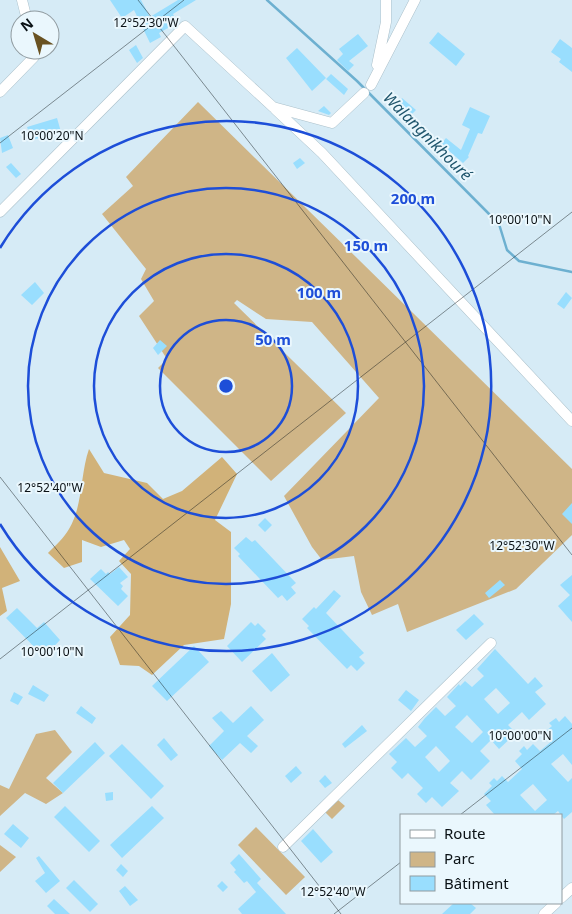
<svg xmlns="http://www.w3.org/2000/svg" width="572" height="914" font-family="'Noto Sans',sans-serif">
  <style>
    .green { fill: #cfb587 }
    .forest { fill: #d1b279 }
    .lines { fill: none; stroke-linecap: round; stroke-linejoin: round }
    .stream { stroke: #6db0d0; stroke-width: 2.5 }
    .building { fill: #99defe; fill-rule: evenodd }
    .minor-casing { stroke: #acc1cb; stroke-width: 11 }
    .minor { stroke: #fff; stroke-width: 10 }
    .ticks { fill: none; stroke: #0a1115; stroke-width: 1; stroke-opacity: 0.45 }
    .ring { fill: none; stroke: #1d4ed8; stroke-width: 2.5 }
    .labels { text-anchor: middle; dominant-baseline: central; stroke-width: 4; stroke-linejoin: round; paint-order: stroke }
    .water-label { font-size: 16px; font-style: italic; fill: #1f556c; stroke: #eaf7fd }
    .ticks-label { font-size: 12px; text-anchor: middle; fill: #0a1115; stroke: #eaf7fd; stroke-width: 4; stroke-linejoin: round; paint-order: stroke }
    .centre { fill: #1d4ed8; stroke: #eaf7fd; stroke-width: 2.5 }
    .ring-label { font-size: 15px; text-anchor: middle; font-weight: bold; fill: #1d4ed8; stroke: #eaf7fd; stroke-width: 4; stroke-linejoin: round; paint-order: stroke }
  </style>
  <rect width="100%" height="100%" fill="#d6ebf6"/>
  <path class="green" d="M198,102L572,469V535L516,589L407,632L398,604L372,615L361,592L354,556L322,560L312,547L284,496L379,398L312,322L266,319L237,300L234,303L346,413L271,481L158,368L167,359L139,316L154,301L141,279L146,269L102,214L133,186L126,177Z
    M55,730L72,752L46,778L63,793L46,804L25,793L0,816V785L9,789L36,734Z
    M338,800L345,806L332,819L325,812Z
    M256,827L305,877L286,895L238,845Z
    M0,845L16,857L0,872Z"/>
  <path class="forest" d="M89,449L104,473L147,483L163,499L182,491L222,457L237,474L215,520L231,532V604L224,639L184,645L152,675L139,666L120,665L110,637L130,615L131,574L119,561L130,549L124,540L101,547L82,540V562L64,568L48,553C55,546 64,538 69,529C83,506 80,475 89,449Z
    M0,547L20,581L2,588L7,611L0,616Z"/>
  <g class="lines">
    <path class="stream" d="M267,0L357,81L499,224L507,250L519,261L572,272"/>
  </g>
  <path class="building" d="M110,0H141L150,17L178,0H196L173,14L177,23L159,33L161,37L150,43L134,10L122,18Z
    M438,32L465,54L456,66L429,43Z
    M358,34L368,46L349,61L354,65L348,71L337,60L343,54L339,49Z
    M560,39L572,48V72L559,62L561,59L551,52Z
    M136,45L143,58L137,63L129,50Z
    M297,48L326,78L312,91L286,58Z
    M331,74L348,89L344,95L326,79Z
    M402,98L416,110L410,116L398,104Z
    M324,106L331,113L329,115L318,111Z
    M470,107L490,116L482,134L478,133L468,156L469,157L463,163L441,144L446,138L461,150L470,129L462,125Z
    M57,118L61,132L32,140L27,127Z
    M8,135L13,148L2,153L0,138Z
    M300,158L305,163L297,169L293,163Z
    M11,163L21,174L16,178L6,167Z
    M35,282L44,293L32,305L21,295Z
    M566,292L572,298L564,309L557,304Z
    M160,340L167,346L158,355L153,348Z
    M572,503V524L562,514Z
    M265,518L272,525L265,532L258,525Z
    M246,537L252,542L255,540L296,583L291,587L296,593L287,601L282,595L278,598L238,556L240,554L234,548Z
    M119,567L128,577L120,583L123,586L121,589L128,596L118,606L90,579L101,569L106,574L108,572L110,574Z
    M572,575V622L558,606L570,595L560,585Z
    M500,580L505,585L489,598L485,593Z
    M334,590L341,596L326,613L364,653L359,657L365,663L357,671L351,665L347,669L307,628L309,626L302,619L314,607L316,609Z
    M17,608L37,628L44,622L60,640L44,657L6,618Z
    M474,614L484,624L466,640L456,630Z
    M251,622L255,626L258,623L266,631L262,635L266,639L242,662L227,646Z
    M194,646L209,662L167,701L152,686Z
    M495,649L528,684L535,677L543,686L535,692L546,704L529,720L522,712L508,725L516,733L499,749L491,740L480,751L490,761L471,780L462,771L450,783L459,791L442,807L432,797L426,803L417,794L423,788L408,773L402,779L391,768L397,762L389,754L406,738L415,747L427,736L418,727L425,718L436,707L445,716L456,706L447,697L459,684L460,686L465,681L472,687L484,676L477,669ZM496,688L510,703L498,714L484,699ZM467,715L483,732L472,743L455,727ZM436,746L450,761L439,772L425,757Z
    M272,653L290,675L271,692L252,671Z
    M33,685L49,695L44,702L28,694Z
    M406,690L419,700L411,711L398,700Z
    M14,692L23,697L18,705L10,701Z
    M81,706L96,718L92,724L76,713Z
    M251,706L264,720L247,736L258,746L251,753L240,743L222,760L209,746L224,731L212,718L221,711L233,723Z
    M565,716L572,724V765L563,754L551,764L568,782L572,778V812L564,819L558,811L553,815H495L486,805L491,801L484,794L492,786L489,783L494,778L497,781L502,776L508,782L522,769L515,761L522,754L519,751L524,746L527,750L533,744L540,751L553,740L545,732L552,726L549,723L556,718L559,722ZM533,784L547,800L535,811L520,795Z
    M362,725L367,731L345,748L342,744Z
    M164,738L178,755L171,761L157,745Z
    M95,742L105,753L63,793L53,783Z
    M122,744L164,786L151,799L109,756Z
    M296,766L302,773L291,783L285,776Z
    M325,775L332,783L325,788L319,781Z
    M113,792V800L106,801L105,793Z
    M65,806L100,841L89,852L54,817Z
    M152,806L164,818L122,858L110,845Z
    M13,824L29,838L21,848L4,834Z
    M313,829L333,852L321,863L301,841Z
    M239,854L261,879L257,883L286,914H242L238,909L256,892L247,881L244,883L234,872L236,870L230,863Z
    M39,856L60,881L46,893L35,881L45,873L36,858Z
    M121,864L128,871L123,877L116,870Z
    M74,880L98,904L90,912L66,888Z
    M222,881L228,887L223,892L217,886Z
    M125,886L138,900L130,906L119,891Z
    M54,899L70,914H55L47,906Z
    M454,903H470L476,908L470,914H442Z"/>
  <g class="lines">
    <defs>
      <path id="minor" d="M22,0L27,20
        M377,65L386,22V0
        M371,85L415,0
        M0,92L34,57L35,50
        M275,109L322,153L572,421
        M0,212L185,26L273,107L332,123L364,93
        M283,847L491,643
        M561,898L572,888
        M544,914L556,903"/>
    </defs>
    <use href="#minor" class="minor-casing"/>
    <use href="#minor" class="minor"/>
  </g>
  <path class="ticks" d="M138,0L572,555M0,143L184,0M0,477L341,914M0,659L572,212M460,815L572,728M334,914L401,862"/>
  <g class="ring">
    <circle cx="226" cy="386" r="66"/>
    <circle cx="226" cy="386" r="132"/>
    <circle cx="226" cy="386" r="198"/>
    <path d="M0 248A265 265 0 1 1 0 524"/>
  </g>
  <g class="labels">
    <g class="water-label">
      <text transform="translate(428 136) rotate(45)">Walangnikhouré</text>
    </g>
  </g>
  <g class="ticks-label">
    <text x="146" y="27">12°52'30"W</text>
    <text x="52" y="140">10°00'20"N</text>
    <text x="520" y="224">10°00'10"N</text>
    <text x="50" y="492">12°52'40"W</text>
    <text x="522" y="550">12°52'30"W</text>
    <text x="52" y="656">10°00'10"N</text>
    <text x="520" y="740">10°00'00"N</text>
    <text x="333" y="896">12°52'40"W</text>
  </g>
  <circle cx="226" cy="386" r="8" class="centre"/>
  <g class="ring-label">
    <text x="413" y="204">200 m</text>
    <text x="366" y="251">150 m</text>
    <text x="319" y="298">100 m</text>
    <text x="273" y="345">50 m</text>
  </g>
  <rect x="400" y="814" width="162" height="90" fill="#eaf7fd" stroke="#909ba0"/>
  <rect x="410" y="830" width="25" height="8" fill="#ffffff" stroke="#909ba0"/>
  <text x="444" y="839" font-size="15" fill="#0a1115">Route</text>
  <rect x="410" y="852" width="25" height="15" fill="#cfb587" stroke="#909ba0"/>
  <text x="444" y="864" font-size="15" fill="#0a1115">Parc</text>
  <rect x="410" y="876" width="25" height="15" fill="#99defe" stroke="#909ba0"/>
  <text x="444" y="889" font-size="15" fill="#0a1115">Bâtiment</text>
  <g transform="translate(35 35) rotate(322)"><circle r="24" fill="#eaf7fd" stroke="#909ba0"/>
  <path d="M0-4L9 19L0 12L-9 19Z" fill="#695222"/>
  <text y="-8" font-size="14" font-weight="bold" text-anchor="middle" fill="#0a1115">N</text>
  </g>
</svg>
